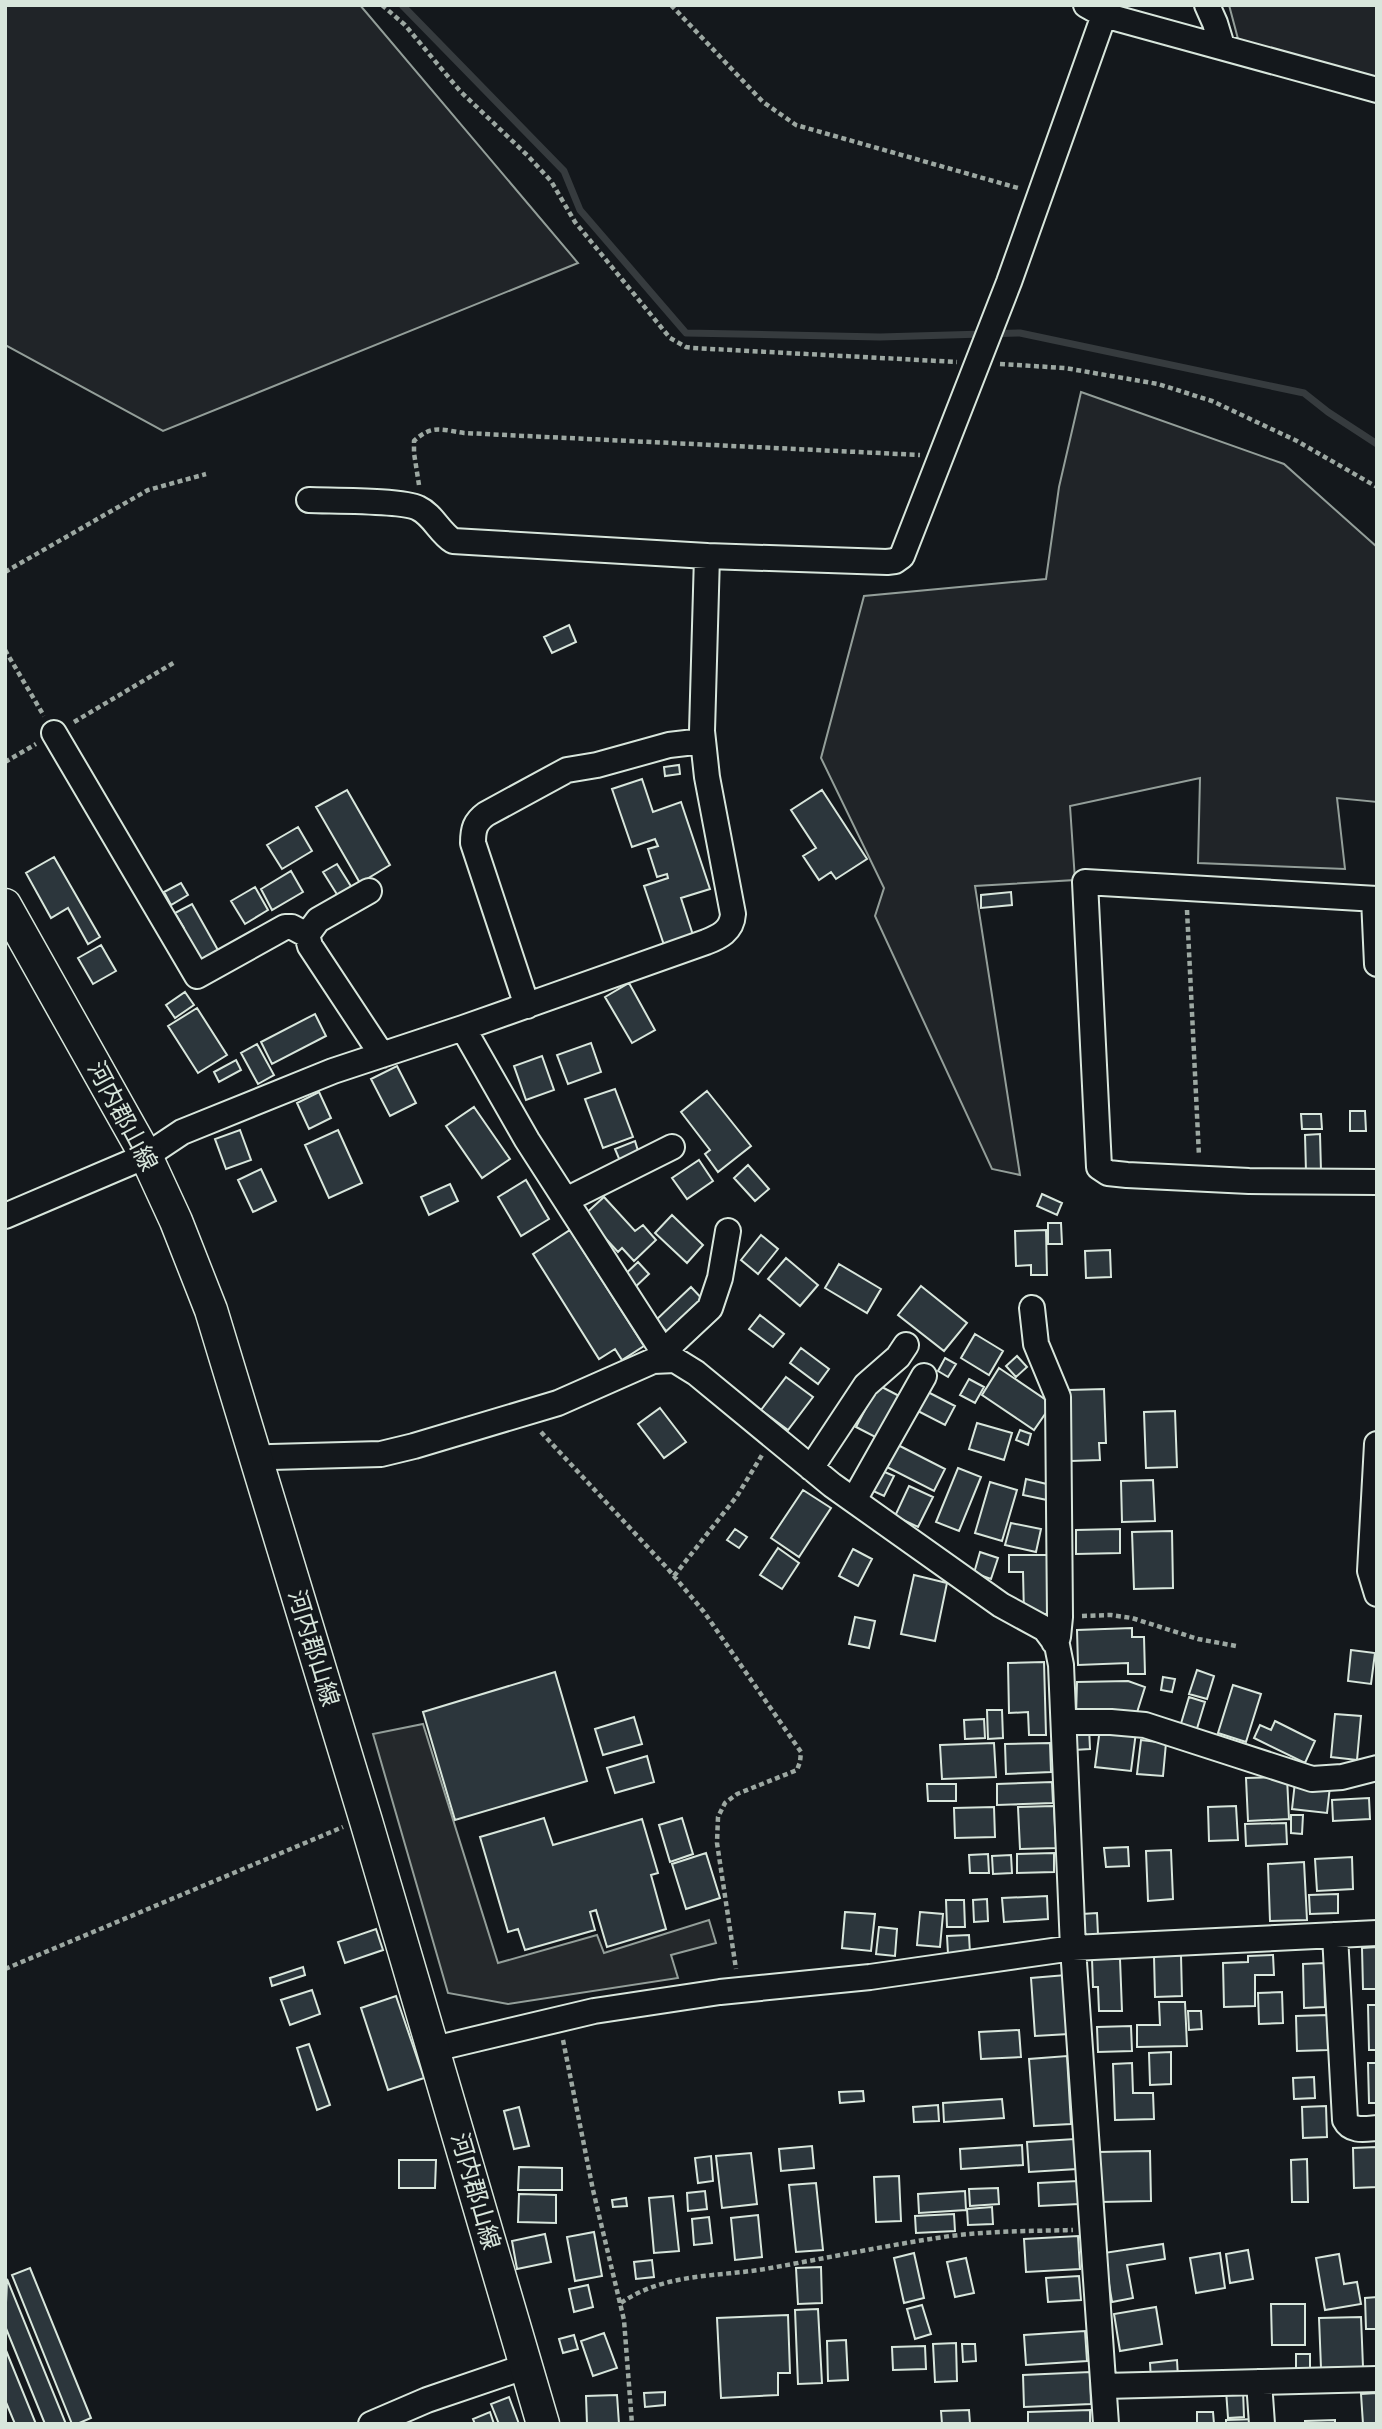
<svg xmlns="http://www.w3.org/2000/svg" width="1382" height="2429" font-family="'PT Sans','Noto Sans JP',sans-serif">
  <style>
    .green { fill: #202428; stroke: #939e99; stroke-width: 2 }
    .parking { fill: #24282b; stroke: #939e99; stroke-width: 2 }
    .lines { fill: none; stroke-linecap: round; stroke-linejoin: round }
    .stream { stroke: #363b3e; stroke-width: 7 }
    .building { fill: #2c363c; stroke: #d8e6dc; stroke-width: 2 }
    .minor-casing { stroke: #d8e6dc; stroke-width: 28 }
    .major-casing { stroke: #d8e6dc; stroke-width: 35 }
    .path { stroke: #9da8a2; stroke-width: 4.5; stroke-dasharray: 5 3.5; stroke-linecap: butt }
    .minor { stroke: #14181c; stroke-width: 24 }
    .major { stroke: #14181c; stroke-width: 32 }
    .labels { text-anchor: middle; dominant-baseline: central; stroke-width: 5; stroke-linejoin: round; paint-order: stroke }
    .street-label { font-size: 24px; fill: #d8e6dc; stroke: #14181c }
  </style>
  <rect width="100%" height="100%" fill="#14181c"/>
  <path class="green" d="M5,5H360L578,263L163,431L5,345Z
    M1229,5H1377V79L1242,54Z
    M1081,392L1284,464L1377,547V802L1337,798L1345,869L1198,863L1200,778L1070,806L1075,880L975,886L1020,1175L992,1169L875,916L884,888L821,758L864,596L1046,579L1059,487Z"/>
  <path class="parking" d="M423,1724L498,1963L597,1935L604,1953L709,1920L716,1943L671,1955L678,1978L508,2004L448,1993L373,1734Z"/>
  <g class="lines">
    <path class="stream" d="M402,5L564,171L580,210L686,333L880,337L1020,333L1304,393L1328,412L1377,444"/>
  </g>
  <path class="building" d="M569,625L576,642L552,653L544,637Z
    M679,765L680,774L665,776L664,767Z
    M642,779L653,812L681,802L710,889L681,898L693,935L664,945L644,886L668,878L667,874L657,877L648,849L658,846L655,839L632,847L612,789Z
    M347,790L390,865L360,883L316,807Z
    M822,790L867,859L836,879L831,872L819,880L803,856L816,848L791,810Z
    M298,827L312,851L282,869L267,845Z
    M54,857L100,937L88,944L68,908L51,918L26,873Z
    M337,864L352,888L338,896L323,872Z
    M291,871L303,892L272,910L261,889Z
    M181,883L188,895L171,905L164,892Z
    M255,887L268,910L245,924L231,901Z
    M1011,892L1012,905L981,908V895Z
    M192,904L219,952L199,964L180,931L184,928L175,913Z
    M101,945L116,971L93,984L78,958Z
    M629,983L655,1030L632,1043L605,997Z
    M185,992L194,1005L175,1018L166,1005Z
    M197,1008L227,1055L198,1073L168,1026Z
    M315,1014L326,1036L272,1064L261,1042Z
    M591,1043L601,1072L568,1084L557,1055Z
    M257,1044L274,1075L258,1084L241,1053Z
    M542,1056L554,1090L526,1100L514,1066Z
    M236,1060L241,1070L219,1082L214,1072Z
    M397,1066L416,1103L390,1116L371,1079Z
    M615,1089L633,1137L603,1148L585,1099Z
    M707,1091L751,1146L718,1172L705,1154L710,1150L681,1112Z
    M319,1092L331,1118L309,1129L297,1103Z
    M474,1107L510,1159L482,1178L446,1126Z
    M1350,1111H1365L1366,1131H1350Z
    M1301,1114H1321L1322,1129H1302Z
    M240,1130L251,1160L226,1169L215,1139Z
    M338,1130L362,1183L329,1198L305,1145Z
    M1320,1134L1321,1171L1306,1172L1305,1135Z
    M635,1141L639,1154L620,1161L615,1149Z
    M699,1160L713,1181L687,1199L672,1178Z
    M748,1165L769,1189L755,1201L734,1178Z
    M261,1169L276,1201L253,1212L238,1180Z
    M526,1180L549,1219L521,1236L498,1197Z
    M450,1184L458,1201L429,1215L421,1197Z
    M1042,1194L1062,1203L1057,1215L1037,1206Z
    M604,1197L635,1231L643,1225L656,1240L634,1261L622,1248L618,1252L584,1215Z
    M672,1215L703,1245L687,1263L655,1233Z
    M1048,1223H1061L1062,1244H1048Z
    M570,1230L644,1346L622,1360L615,1349L599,1359L533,1254Z
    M1046,1230L1047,1275H1031V1265L1016,1266L1015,1231Z
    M761,1235L778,1249L758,1274L741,1260Z
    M1110,1250L1111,1277L1086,1278L1085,1251Z
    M786,1258L818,1285L800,1306L768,1279Z
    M638,1262L649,1274L631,1291L620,1279Z
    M839,1264L881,1289L867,1313L825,1288Z
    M921,1286L967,1323L944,1351L898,1315Z
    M691,1287L706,1303L671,1336L656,1320Z
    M760,1315L784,1334L773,1347L749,1329Z
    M975,1334L1003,1351L989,1375L961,1358Z
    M801,1348L829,1369L818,1384L790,1363Z
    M1017,1356L1027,1367L1016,1377L1006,1366Z
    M945,1358L956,1364L948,1377L938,1371Z
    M999,1368L1052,1404L1034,1430L982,1395Z
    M786,1377L813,1397L788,1430L761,1410Z
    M969,1379L984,1387L975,1403L960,1395Z
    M878,1385L905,1399L883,1441L856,1427Z
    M1104,1389L1106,1443H1099L1100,1460L1071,1461L1068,1390Z
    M924,1390L955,1406L945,1425L914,1409Z
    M660,1408L686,1442L664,1458L638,1424Z
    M1175,1411L1177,1467L1146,1468L1144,1412Z
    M977,1423L1012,1433L1004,1460L969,1449Z
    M1020,1430L1031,1434L1028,1445L1016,1440Z
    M896,1444L945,1469L934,1491L885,1466Z
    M958,1468L981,1477L959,1531L936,1522Z
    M880,1470L894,1476L884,1496L871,1490Z
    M1026,1479L1051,1485L1047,1500L1023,1495Z
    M1153,1480L1155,1521L1122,1522L1121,1481Z
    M990,1482L1017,1490L1002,1541L975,1533Z
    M909,1486L933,1497L918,1527L895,1516Z
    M803,1490L831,1508L799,1557L771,1538Z
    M1011,1523L1041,1529L1036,1552L1005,1545Z
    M735,1529L747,1537L739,1548L727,1540Z
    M1120,1529V1553L1076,1554V1530Z
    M1172,1531L1173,1588L1134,1589L1132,1532Z
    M778,1548L799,1563L782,1589L760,1575Z
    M853,1549L872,1559L858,1586L839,1576Z
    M980,1552L998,1558L991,1579L974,1573Z
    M1009,1555H1054L1055,1614H1024L1023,1572H1009Z
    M914,1575L947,1583L935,1641L901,1634Z
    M855,1617L875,1621L869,1648L849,1644Z
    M1132,1628V1637H1144L1145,1674H1128V1663L1078,1665L1077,1630Z
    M1351,1650L1375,1653L1371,1684L1348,1681Z
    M1044,1662L1046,1735H1029L1028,1712L1009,1713L1008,1663Z
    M1197,1670L1214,1676L1207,1699L1189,1694Z
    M555,1672L587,1781L455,1820L423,1712Z
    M1163,1677L1175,1679L1172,1692L1161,1690Z
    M1128,1681L1145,1687L1134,1722L1076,1716L1077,1682Z
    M1233,1685L1261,1694L1246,1742L1218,1733Z
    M1189,1697L1205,1702L1195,1735L1179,1730Z
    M987,1710H1002L1003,1738L988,1739Z
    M1335,1714L1361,1716L1357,1760L1331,1757Z
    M634,1717L642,1744L603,1755L595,1729Z
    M984,1719L985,1738L965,1739L964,1720Z
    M1275,1721L1315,1741L1305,1763L1254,1738L1260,1725L1271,1730Z
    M1089,1727L1090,1749L1074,1750L1073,1728Z
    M1100,1728L1136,1732L1131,1771L1095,1767Z
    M1141,1740L1166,1743L1163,1776L1137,1774Z
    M994,1743L996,1777L942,1779L940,1745Z
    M1050,1743L1051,1772L1006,1774L1005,1744Z
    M647,1756L654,1782L615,1793L607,1768Z
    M1287,1777L1289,1819L1248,1821L1246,1778Z
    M1052,1782L1053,1803L997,1805V1784Z
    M1295,1782L1330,1786L1327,1813L1292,1809Z
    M927,1784H956V1801H928Z
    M1369,1798L1370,1819L1333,1821L1332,1800Z
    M1054,1806L1056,1848L1020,1849L1018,1807Z
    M1236,1806L1238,1840L1209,1841L1208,1807Z
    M994,1807L995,1837L955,1838L954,1808Z
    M1291,1815H1303L1302,1834L1291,1833Z
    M544,1818L553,1845L642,1819L658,1873L651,1875L666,1929L607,1947L596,1910L590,1912L595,1930L525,1950L518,1929L508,1932L480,1837Z
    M682,1818L693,1854L670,1862L659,1825Z
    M1286,1823L1287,1844L1246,1846L1245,1824Z
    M1128,1847L1129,1866L1106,1867L1104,1848Z
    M1171,1850L1173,1899L1148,1901L1146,1851Z
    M706,1853L720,1898L686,1909L672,1864Z
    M1054,1853V1872L1017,1873V1854Z
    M988,1854L989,1873H970L969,1855Z
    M1011,1855L1012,1873L993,1874L992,1856Z
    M1352,1857L1353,1889L1317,1891L1315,1859Z
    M1304,1862L1307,1920L1270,1921L1268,1864Z
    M1338,1894V1913L1310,1914L1309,1895Z
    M1047,1896L1048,1919L1004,1922L1002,1898Z
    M987,1899L988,1921L974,1922L973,1900Z
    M946,1900H964L965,1927H947Z
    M845,1912L875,1914L871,1951L842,1948Z
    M920,1912L943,1914L940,1947L917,1945Z
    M1097,1913L1098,1935L1083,1936L1082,1914Z
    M879,1927L897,1929L895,1956L876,1954Z
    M376,1929L383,1950L345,1963L338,1942Z
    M969,1935L970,1953L948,1954L947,1936Z
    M1377,1947V1989H1363L1362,1948Z
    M1181,1955L1182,1996L1155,1997L1154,1956Z
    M1273,1955L1274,1975H1255V2006L1224,2007L1223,1963L1248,1962V1956Z
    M1092,1959H1120L1122,2011H1099L1098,1987H1093Z
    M1324,1963L1325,2007L1304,2008L1303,1964Z
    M303,1967L305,1975L272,1986L270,1978Z
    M1066,1975L1069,2034L1035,2036L1031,1978Z
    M312,1990L320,2014L290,2025L281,2000Z
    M1282,1992L1283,2023L1259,2024L1258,1993Z
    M396,1996L424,2078L388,2090L361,2008Z
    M1159,2002H1185L1187,2046L1137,2047V2025H1160Z
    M1368,2005H1377V2050H1369Z
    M1188,2011H1201L1202,2029L1189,2030Z
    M1327,2015L1328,2050L1297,2051L1296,2016Z
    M1131,2026L1132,2051L1098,2052L1097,2027Z
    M1019,2030L1021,2057L981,2059L979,2032Z
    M309,2044L330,2105L317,2110L297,2048Z
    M1171,2052V2084L1150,2085L1149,2053Z
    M1067,2056L1071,2124L1034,2126L1029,2059Z
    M1132,2063L1133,2093H1153L1154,2119L1115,2120L1113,2064Z
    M1368,2063H1377V2103H1369Z
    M1314,2077L1315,2098L1294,2099L1293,2078Z
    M863,2091L864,2101L840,2103L839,2092Z
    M1002,2099L1004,2118L944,2122L943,2103Z
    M938,2105L939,2121L914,2122L913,2107Z
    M1326,2106L1327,2137L1303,2138L1302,2107Z
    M519,2107L529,2146L514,2149L504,2111Z
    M1075,2139L1077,2169L1029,2172L1027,2142Z
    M1022,2145L1023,2165L961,2169L960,2149Z
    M812,2146L814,2168L781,2171L779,2149Z
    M1377,2147V2187L1354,2188L1353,2148Z
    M1150,2151L1151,2201L1100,2202L1098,2152Z
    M751,2153L757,2204L722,2208L716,2156Z
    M711,2156L713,2181L698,2183L695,2158Z
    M1307,2159L1308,2202H1292L1291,2160Z
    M399,2160H436L435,2188H399Z
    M519,2167L562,2168V2190H518Z
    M899,2176L901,2221L876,2222L874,2177Z
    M1078,2181L1079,2204L1039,2206L1038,2183Z
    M816,2183L823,2250L796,2252L789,2185Z
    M998,2188L999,2204L970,2206L969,2189Z
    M705,2191L707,2209L688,2211L687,2193Z
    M965,2191L966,2210L919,2213L918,2194Z
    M519,2194L556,2195V2223L518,2222Z
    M673,2196L679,2251L654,2253L649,2198Z
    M626,2198L627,2206L613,2207L612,2200Z
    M992,2207L993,2224L968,2225L967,2209Z
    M954,2214L955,2231L916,2233L915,2216Z
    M758,2215L762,2257L735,2260L731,2218Z
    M709,2217L712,2243L694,2245L692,2219Z
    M594,2232L602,2276L575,2281L567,2237Z
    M545,2234L551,2262L517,2269L512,2241Z
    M1078,2236L1080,2269L1026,2272L1024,2239Z
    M1163,2244L1165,2259L1127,2265L1133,2298L1112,2302L1104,2253Z
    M1248,2250L1253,2279L1230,2283L1226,2254Z
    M914,2253L924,2298L904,2303L894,2258Z
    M1220,2253L1225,2288L1196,2293L1190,2258Z
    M1339,2254L1344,2284L1357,2282L1361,2304L1325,2310L1316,2258Z
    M966,2258L974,2293L955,2297L947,2262Z
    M652,2260L654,2277L636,2279L634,2262Z
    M821,2267L822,2303L798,2304L796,2268Z
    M30,2268L91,2418L77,2424H72L12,2275Z
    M1079,2276L1081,2300L1048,2302L1046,2278Z
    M7,2279L66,2424H45L5,2326Z
    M588,2285L593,2307L574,2312L569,2289Z
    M1377,2297V2329H1366L1365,2298Z
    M1271,2304H1305V2345H1272Z
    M922,2305L931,2334L915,2339L907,2309Z
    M1156,2307L1162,2344L1120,2351L1114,2314Z
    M818,2309L822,2383L798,2384L795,2310Z
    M788,2315L790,2373H778V2395L721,2398L717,2318Z
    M1361,2317L1363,2367L1321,2368L1319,2318Z
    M1085,2331L1087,2361L1026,2365L1024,2335Z
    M604,2333L617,2368L593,2376L581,2341Z
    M574,2335L578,2349L563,2353L559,2339Z
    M846,2340L848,2380L828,2381L827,2341Z
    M956,2343L957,2381L935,2382L933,2344Z
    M962,2344H975L976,2361L963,2362Z
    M925,2346L926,2369L893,2370L892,2347Z
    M5,2348L36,2424H15L5,2400Z
    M1296,2354H1310V2372H1296Z
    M1177,2360L1178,2378L1151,2380L1150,2363Z
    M1090,2372L1091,2404L1024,2407L1023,2375Z
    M1226,2390H1243L1244,2417L1228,2418Z
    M665,2392V2405L645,2407L644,2393Z
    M1377,2393V2424H1363L1361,2394Z
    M617,2395L619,2424H587L586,2396Z
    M509,2397L519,2424H499L491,2404Z
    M969,2410L970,2424H942L941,2411Z
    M1090,2410V2424H1028V2412Z
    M490,2412L494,2424H475L473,2419Z
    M1197,2412H1213L1214,2424H1197Z
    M1256,2419V2424H1226V2420Z
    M1335,2420V2424H1305V2421Z"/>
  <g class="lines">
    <defs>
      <path id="minor" d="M1086,5L1104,15L1377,90
        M1207,5L1215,23L1222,46
        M309,500C330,501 403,500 418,508C433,515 439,532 453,541L707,556
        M54,733L197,976L285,927H292L307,935
        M369,891L318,920L307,935L310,946L382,1055
        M1374,899L1377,964
        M1377,899L1085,882L1099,1167L1108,1173L1127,1175L1249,1181L1377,1182
        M527,1006L473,843C473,829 475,822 486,814L567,770L597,765L669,745L703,741
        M463,1028L527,1140L668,1359
        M566,1200L672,1147
        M5,1216L146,1156L182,1132L333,1071L463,1028L706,942C719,937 732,931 733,914L707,777L702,731L707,556L887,562L895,561L902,556L1009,282L1104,15
        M1032,1308L1036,1344L1058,1397L1060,1617L1058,1637L1054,1642
        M663,1352L710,1308L720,1278L728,1231
        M1377,1444L1370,1571L1377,1594
        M257,1460L271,1457L381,1454L414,1446L558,1403L653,1361L675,1360L696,1373L832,1485L1001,1605L1045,1629L1057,1645L1061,1665L1073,1948L1106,2424
        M811,1468L866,1385L898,1357L906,1345
        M854,1500L924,1376
        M1064,1722H1111L1145,1725L1312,1779L1342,1777L1377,1768
        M1335,1935L1345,2120C1351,2132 1365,2129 1377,2128
        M434,2049L594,2011L720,1992L870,1977L1073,1948L1377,1933
        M1259,2382L1262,2424
        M1104,2386L1377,2379
        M371,2424L427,2400L527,2366"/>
      <path id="major" d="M5,905L146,1156L176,1221L211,1310L366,1821L543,2424"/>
    </defs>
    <use href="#minor" class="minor-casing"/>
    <use href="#major" class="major-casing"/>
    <path class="path" d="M382,5L405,25L460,91L527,155L551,181L575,222L670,338L686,347L693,348L957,362
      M671,5L763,102L796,125L1018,188
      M1000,364L1065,368L1158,384L1212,401L1297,441L1377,487
      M419,485L414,453V441C432,424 442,430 464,433L920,455
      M5,572L148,490L206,474
      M5,650L44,716
      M74,722L175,662
      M5,762L36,744
      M1187,910L1199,1156
      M541,1432L668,1569L704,1612L801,1752L800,1762L797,1770L737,1794L725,1803L718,1817L717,1843L736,1969
      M674,1576L737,1496L762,1455
      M1082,1616L1111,1615L1132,1618L1198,1639L1236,1646
      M5,1969L343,1827
      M563,2040L593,2190L624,2320L632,2424
      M621,2303C664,2273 716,2277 765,2269C827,2258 888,2245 950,2236C991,2231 1032,2231 1073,2230"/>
    <use href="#minor" class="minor"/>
    <use href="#major" class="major"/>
  </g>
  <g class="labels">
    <g class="street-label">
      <text transform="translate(123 1116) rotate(62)">河内郡山線</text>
      <text transform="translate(314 1648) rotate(73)">河内郡山線</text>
      <text transform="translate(476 2191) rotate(74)">河内郡山線</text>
    </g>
  </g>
  <rect width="1382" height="2429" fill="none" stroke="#d8e6dc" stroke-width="14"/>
</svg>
